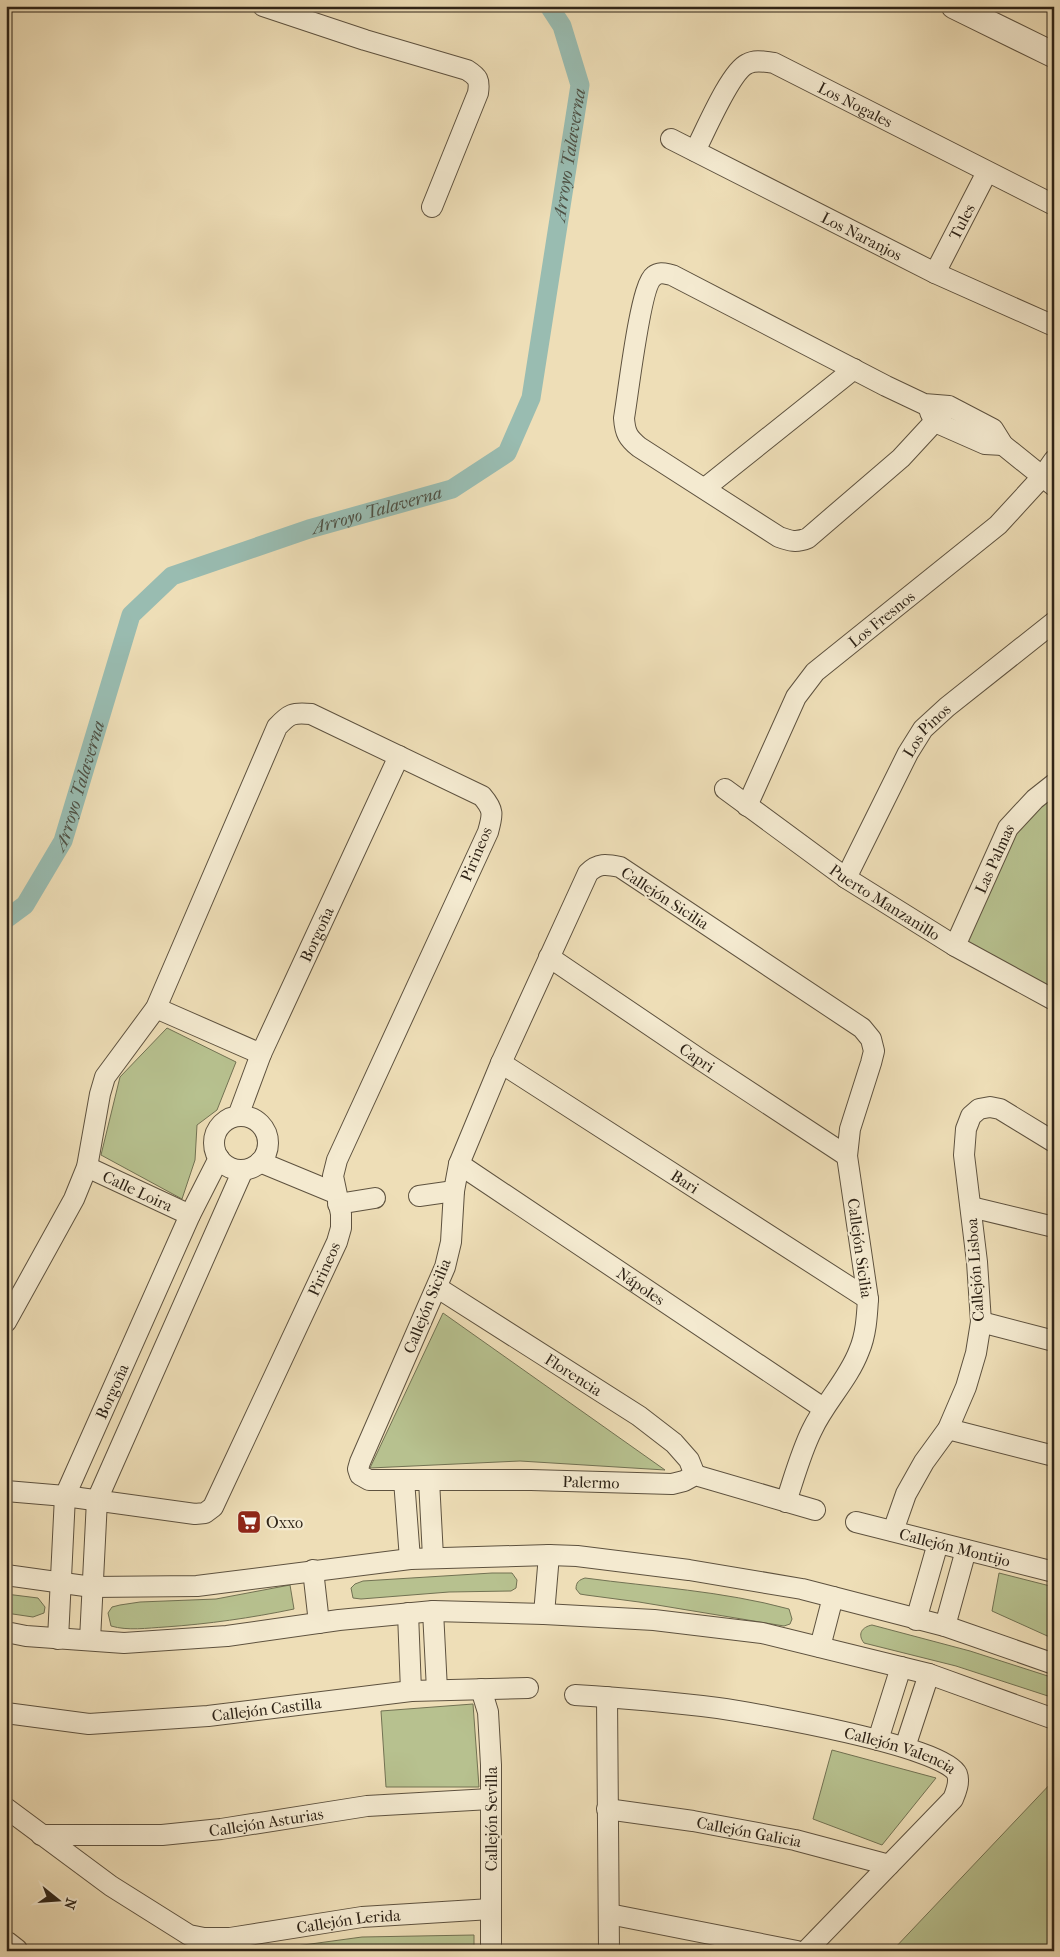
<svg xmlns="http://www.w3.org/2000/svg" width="1060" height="1957" font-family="'IM FELL French Canon',serif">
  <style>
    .green { fill: #b7c18f; stroke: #727253 }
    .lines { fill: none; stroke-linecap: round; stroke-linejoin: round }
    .canal { stroke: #99bcb1; stroke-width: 19 }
    .minor-casing { stroke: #5e523f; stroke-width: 22 }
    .tertiary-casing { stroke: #5e523f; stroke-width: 27 }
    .minor { stroke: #f4ead0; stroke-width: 20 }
    .tertiary { stroke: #f4ead0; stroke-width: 25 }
    .labels { text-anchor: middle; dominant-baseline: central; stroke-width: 4.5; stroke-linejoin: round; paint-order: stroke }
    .street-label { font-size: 16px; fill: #2e2317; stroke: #f4ead0 }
    .poi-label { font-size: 16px; fill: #2e2317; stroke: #f4ead0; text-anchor: start }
    .water-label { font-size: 18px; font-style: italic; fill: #4e5145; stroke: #f4ead0 }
  </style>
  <rect width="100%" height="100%" fill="#eedeb7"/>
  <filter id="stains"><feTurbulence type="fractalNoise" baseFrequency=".004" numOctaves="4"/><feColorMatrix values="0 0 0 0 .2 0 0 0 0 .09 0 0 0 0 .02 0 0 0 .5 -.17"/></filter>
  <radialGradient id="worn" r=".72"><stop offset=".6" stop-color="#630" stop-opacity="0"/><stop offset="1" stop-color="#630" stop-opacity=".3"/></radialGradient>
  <path class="green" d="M1054,789V995L966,947V927L1009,833Z
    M167,1028L236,1062L217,1110L197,1125L195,1160L182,1199L101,1155L120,1077Z
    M443,1313L665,1470L520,1461L370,1468Z
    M492,1573H512L517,1580L516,1588L511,1591L449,1592L361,1599L353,1598L351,1588L355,1584L363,1581Z
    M999,1573L1054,1587V1639L992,1611Z
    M585,1578C652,1587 723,1591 789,1609L792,1619L790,1624L784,1626L639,1602L586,1595L580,1594L576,1589C576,1582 579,1580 585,1578Z
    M290,1585L294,1609C251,1618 208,1624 165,1627C147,1628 128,1631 111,1626L108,1613L112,1607L120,1605L140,1602L216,1599Z
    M6,1594L38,1598L45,1607L44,1613L33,1617L6,1613Z
    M872,1625L970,1651L1054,1678V1698L956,1666L864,1643C857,1634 862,1627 872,1625Z
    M473,1704L479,1787H386L381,1711Z
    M832,1750L936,1778L882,1845L813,1819Z
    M1054,1780V1951H892Z
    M474,1935V1951H259L362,1937Z"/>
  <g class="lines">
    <path class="canal" id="s1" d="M6,919L25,905L63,841L131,615L172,576L309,529L452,489L507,453L531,398L580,85L562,26L549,6"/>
    <defs>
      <g id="minor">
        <path d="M263,6L365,40L467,70C478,77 480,80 478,93L432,207"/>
        <path id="s2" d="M671,139L935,273L1054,326"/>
        <path id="s3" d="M695,151C705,132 730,72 747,64C756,59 765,62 774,63L1054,205"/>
        <path id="s4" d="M935,273L987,172"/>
        <path d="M949,406L901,458L808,538C796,543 790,541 779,537L639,447C628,438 625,433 624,418C628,396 640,286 654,276C660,271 666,274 672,275L886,386L924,404L949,406L993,429L1003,445L1054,486"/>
        <path d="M930,412L935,422L985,444L1003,445"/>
        <path d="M705,488L854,369"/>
        <path id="s5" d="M725,789L846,878L955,946L1054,1000"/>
        <path id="s6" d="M747,806L796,697L815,672L998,525L1042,477L1054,460"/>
        <path id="s7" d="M846,878L908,753L923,729L947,707L1054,622"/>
        <path id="s8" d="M955,946L1008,828L1035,799L1054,784"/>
        <path id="s9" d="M549,957L701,1060L847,1156"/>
        <path d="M156,1008L261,1054"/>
        <path id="s10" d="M501,1063L868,1299"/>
        <path id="s11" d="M238,1116L261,1054L399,756"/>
        <circle cx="241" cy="1143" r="27"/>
        <path d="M260,1162L335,1193"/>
        <path id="s12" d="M459,1164L823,1408"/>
        <path id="s13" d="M87,1167L190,1215"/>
        <path d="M419,1196L454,1191"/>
        <path d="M338,1204L375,1198"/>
        <path d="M971,1207L1054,1227"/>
        <path id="s14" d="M438,1288L639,1416L674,1443L689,1460L695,1475"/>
        <path d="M6,1322L74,1199L87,1167L100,1094L105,1077L156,1008L277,727C289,714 293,712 311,714L482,796C494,810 493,814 488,832L337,1160L333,1176L341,1214V1228L337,1242L213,1507L205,1513L195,1514L65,1496L6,1491"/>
        <path d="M981,1322L1054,1341"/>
        <path d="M948,1429L1054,1456"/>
        <path d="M404,1480L410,1559"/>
        <path d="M429,1480L433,1557"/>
        <path id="s15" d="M786,1502C794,1478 801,1452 812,1430C825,1402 848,1380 859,1351C866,1335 867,1316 868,1299L847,1156L850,1129L871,1063L874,1051L871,1039L862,1028L620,867C606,864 598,863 588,873L501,1063L459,1164L454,1191L451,1242L445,1267L360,1462L358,1469L360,1475L369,1480H531L672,1484L684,1481L695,1475L815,1510"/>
        <path id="s16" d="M856,1522L1054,1572"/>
        <path d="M893,1531L906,1494L924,1462L948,1429L966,1387L976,1353L981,1322L977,1262L964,1155L966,1129L971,1116L979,1109L990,1107L1000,1109L1054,1142"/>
        <path d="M313,1570L319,1623"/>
        <path d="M6,1575L92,1587L197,1586L410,1559L549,1555L577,1556L689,1570L802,1589L945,1626L1054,1664"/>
        <path d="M433,1611L437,1690"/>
        <path d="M408,1613L411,1691"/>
        <path d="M544,1614L549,1555"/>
        <path d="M916,1620L938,1543"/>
        <path d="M945,1626L966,1550"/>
        <path d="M6,1632L26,1636L124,1643L227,1636L339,1620L433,1611L544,1614L654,1620L762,1633L929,1674L1054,1719"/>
        <path id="s17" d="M58,1639L65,1496L190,1215L219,1158"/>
        <path d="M90,1640L97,1500L243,1170"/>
        <path d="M820,1647L833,1597"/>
        <path d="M481,1689L488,1712L491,1765V1951"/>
        <path id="s18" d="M575,1695C623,1698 671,1702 718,1708C754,1713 945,1746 957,1774C960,1782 956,1792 953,1799L806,1951"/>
        <path d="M607,1697L609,1951"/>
        <path id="s19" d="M6,1713L89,1724L208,1716L411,1691L528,1688"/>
        <path d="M878,1740L901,1667"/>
        <path d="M905,1747L929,1674"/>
        <path id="s20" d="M6,1808L111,1886L189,1935L204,1938H230L362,1917L491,1909"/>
        <path id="s21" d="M607,1809L693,1821L795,1840L889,1865"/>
        <path id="s22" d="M41,1835H162L221,1829L367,1806L490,1799"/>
        <path d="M609,1914L797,1951"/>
      </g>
      <path id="tertiary" d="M954,6L1054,55
        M6,1944L15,1951"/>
    </defs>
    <use href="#minor" class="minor-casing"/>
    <use href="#tertiary" class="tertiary-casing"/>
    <use href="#minor" class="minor"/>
    <use href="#tertiary" class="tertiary"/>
  </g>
  <defs>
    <symbol id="supermarket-square" viewBox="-11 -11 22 22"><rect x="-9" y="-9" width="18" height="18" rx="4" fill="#8f2418" stroke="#f4ead0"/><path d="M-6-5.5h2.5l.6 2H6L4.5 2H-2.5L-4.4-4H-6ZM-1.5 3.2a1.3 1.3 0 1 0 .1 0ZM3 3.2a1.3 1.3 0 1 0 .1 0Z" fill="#fff"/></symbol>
  </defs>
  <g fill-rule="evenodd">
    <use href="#supermarket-square" x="235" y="1508" width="28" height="28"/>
  </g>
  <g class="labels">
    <g class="street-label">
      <text stroke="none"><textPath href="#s3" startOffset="221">Los Nogales</textPath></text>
      <text stroke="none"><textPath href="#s4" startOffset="58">Tules</textPath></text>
      <text stroke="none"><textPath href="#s2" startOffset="214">Los Naranjos</textPath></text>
      <text stroke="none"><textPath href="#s6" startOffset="236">Los Fresnos</textPath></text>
      <text stroke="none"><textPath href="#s7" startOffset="169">Los Pinos</textPath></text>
      <text transform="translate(476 854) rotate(-67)">Pirineos</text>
      <text stroke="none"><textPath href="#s8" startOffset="96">Las Palmas</textPath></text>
      <text transform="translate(665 898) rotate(33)">Callejón Sicilia</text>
      <text stroke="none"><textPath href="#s5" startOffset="196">Puerto Manzanillo</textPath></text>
      <text stroke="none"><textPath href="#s11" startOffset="198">Borgoña</textPath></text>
      <text stroke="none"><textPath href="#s9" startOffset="179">Capri</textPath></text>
      <text stroke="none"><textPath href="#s10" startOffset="219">Bari</textPath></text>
      <text stroke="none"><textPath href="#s13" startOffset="56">Calle Loira</textPath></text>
      <text transform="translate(860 1248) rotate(82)">Callejón Sicilia</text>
      <text transform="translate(324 1269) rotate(-66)">Pirineos</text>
      <text transform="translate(975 1270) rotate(-94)">Callejón Lisboa</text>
      <text stroke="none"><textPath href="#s12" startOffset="219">Nápoles</textPath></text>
      <text transform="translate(427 1306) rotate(-68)">Callejón Sicilia</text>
      <text stroke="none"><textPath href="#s14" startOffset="161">Florencia</textPath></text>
      <text stroke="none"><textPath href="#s17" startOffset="258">Borgoña</textPath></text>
      <text stroke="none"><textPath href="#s15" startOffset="1708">Palermo</textPath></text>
      <text stroke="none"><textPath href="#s16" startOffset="102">Callejón Montijo</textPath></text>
      <text stroke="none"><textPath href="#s19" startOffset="262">Callejón Castilla</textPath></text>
      <text stroke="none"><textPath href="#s18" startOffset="331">Callejón Valencia</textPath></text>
      <text transform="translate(491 1819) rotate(-90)">Callejón Sevilla</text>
      <text stroke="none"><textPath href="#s22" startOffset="226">Callejón Asturias</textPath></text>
      <text stroke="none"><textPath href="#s21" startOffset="144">Callejón Galicia</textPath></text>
      <text stroke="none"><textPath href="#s20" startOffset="384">Callejón Lerida</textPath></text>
    </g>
    <g class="poi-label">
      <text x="266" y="1522">Oxxo</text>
    </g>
    <g class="water-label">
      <text stroke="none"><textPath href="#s1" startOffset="1056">Arroyo Talaverna</textPath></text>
      <text stroke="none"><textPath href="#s1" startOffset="606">Arroyo Talaverna</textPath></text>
      <text stroke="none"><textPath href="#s1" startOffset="156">Arroyo Talaverna</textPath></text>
    </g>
  </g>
  <rect width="1060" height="1957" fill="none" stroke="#eedeb7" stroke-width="25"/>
  <rect x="8" y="8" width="1045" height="1942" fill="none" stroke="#2e2317" stroke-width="2.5"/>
  <rect x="12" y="12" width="1035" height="1932" fill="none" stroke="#2e2317"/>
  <g transform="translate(58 1900) rotate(107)" stroke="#f4ead0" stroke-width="4" paint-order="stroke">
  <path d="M0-4L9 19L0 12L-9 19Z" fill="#2e2317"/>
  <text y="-8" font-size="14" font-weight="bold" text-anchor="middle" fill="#2e2317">N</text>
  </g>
  <rect width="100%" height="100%" filter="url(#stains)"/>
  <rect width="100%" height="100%" fill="url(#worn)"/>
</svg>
